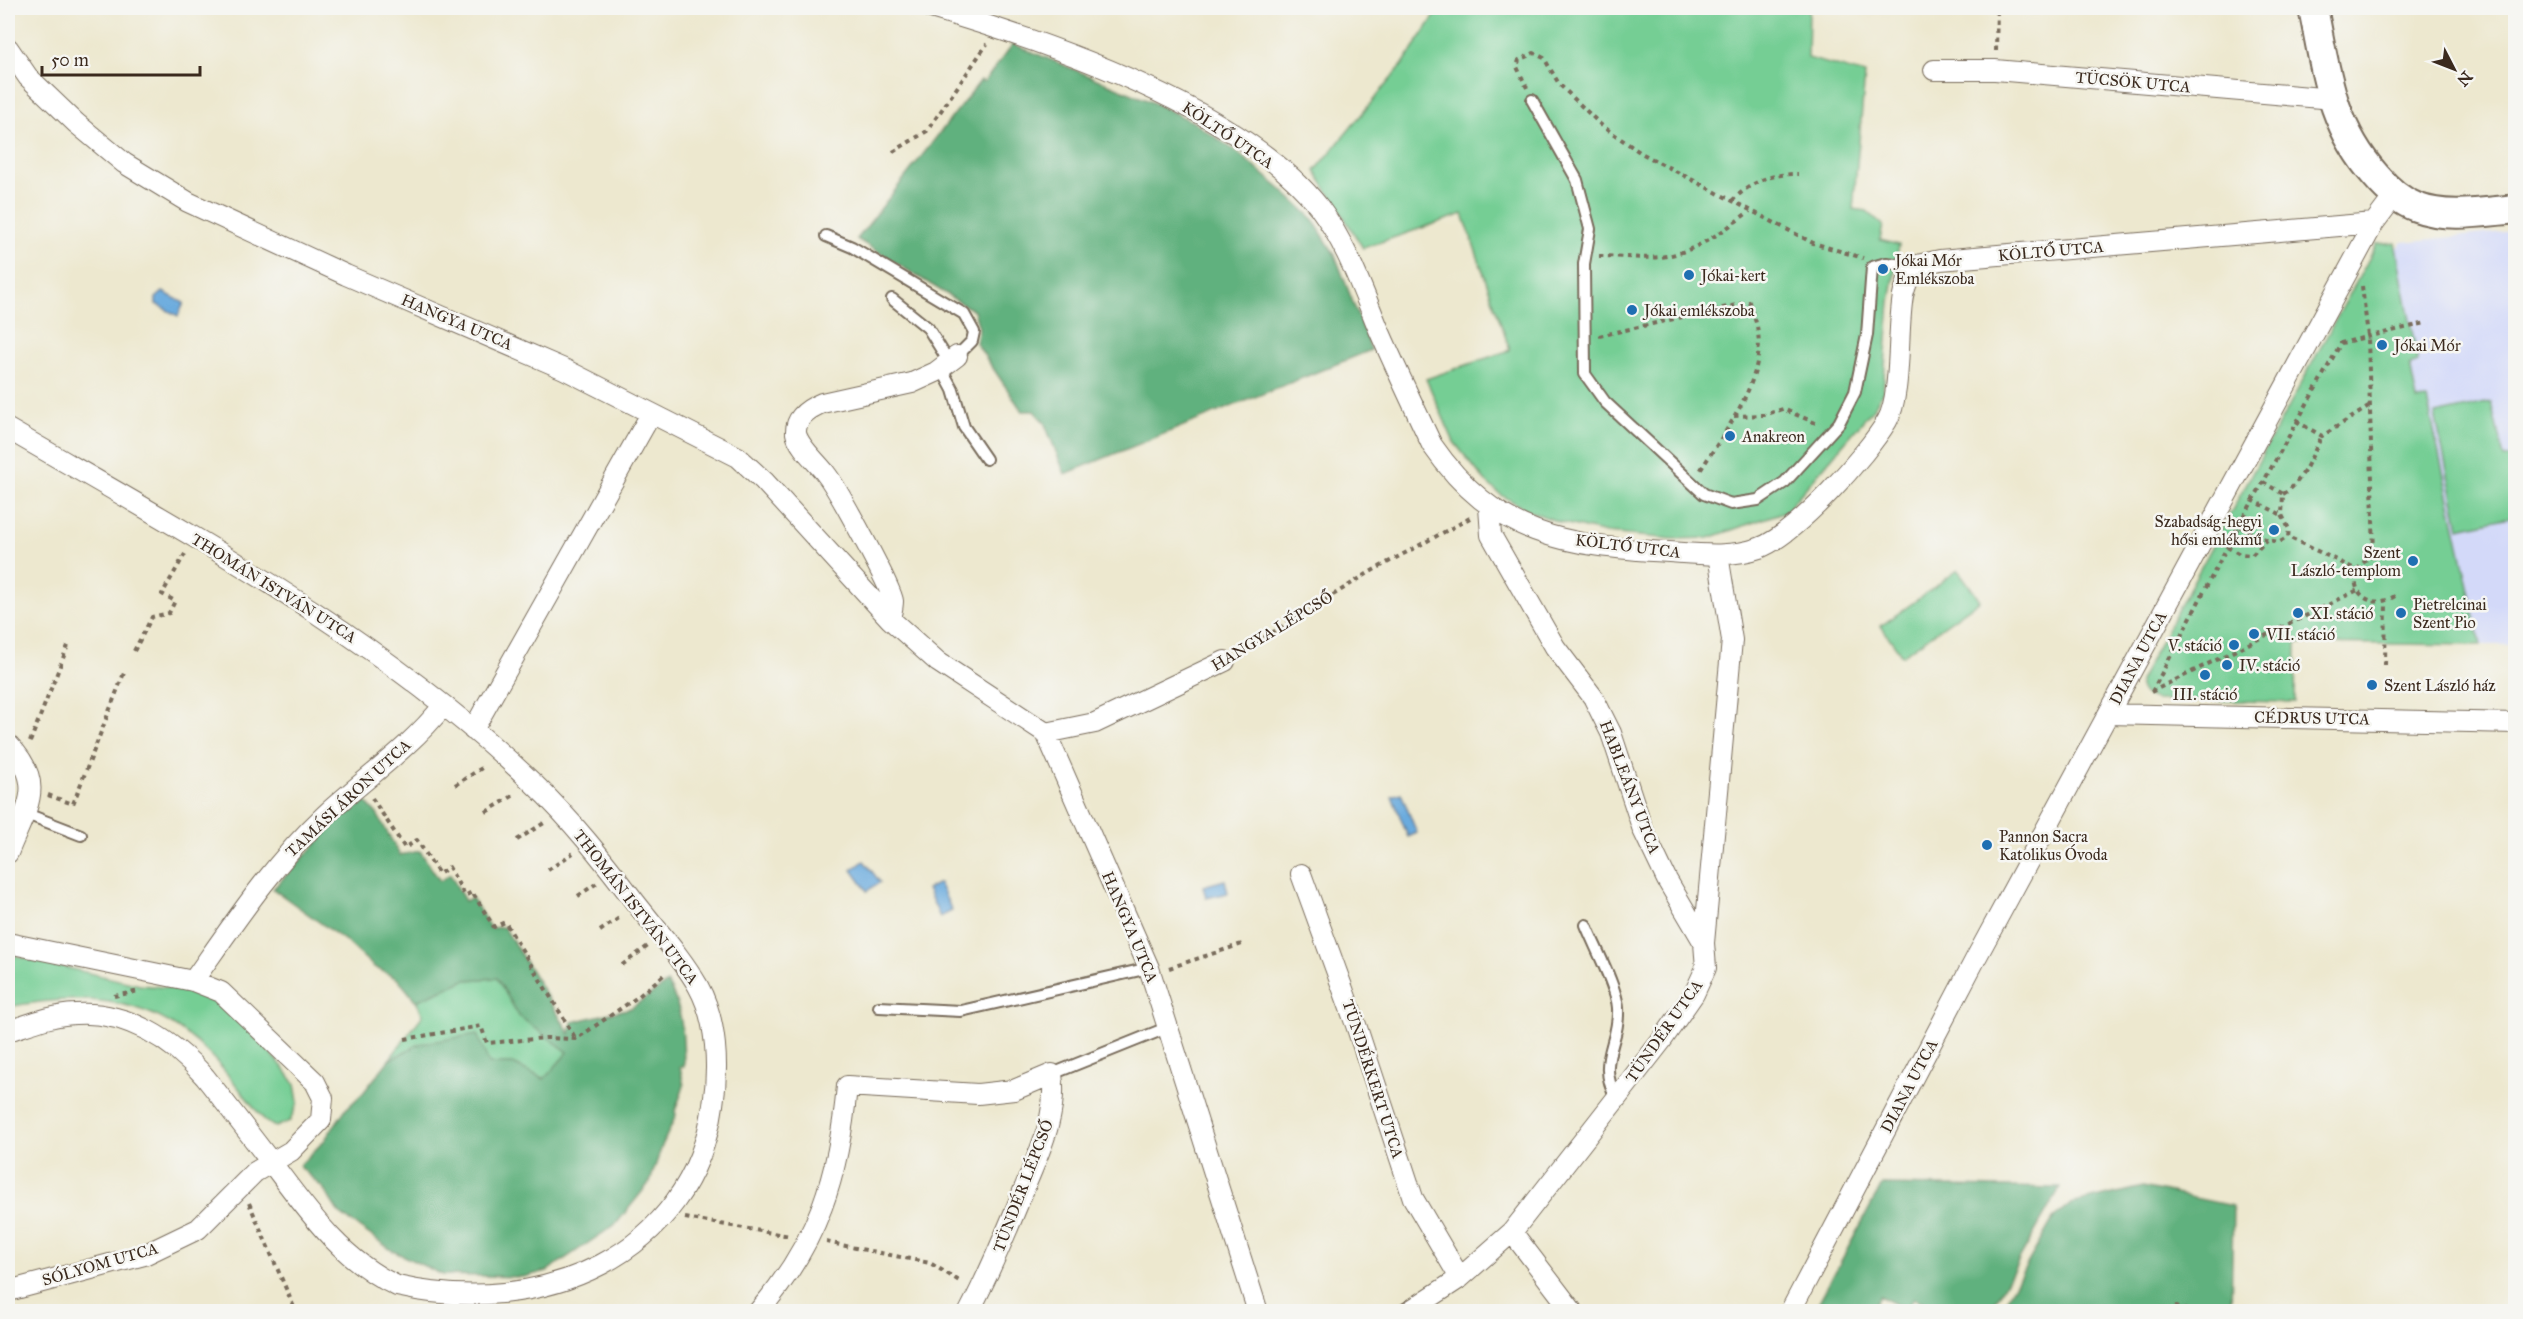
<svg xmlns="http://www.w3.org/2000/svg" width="2523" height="1319" font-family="'IM FELL Great Primer',serif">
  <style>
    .built { fill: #d3d9f9 }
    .green { fill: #75ce94; stroke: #587c59; stroke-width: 1.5 }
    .forest { fill: #60b17e; stroke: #4e6e4e; stroke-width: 1.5 }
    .water { fill: #6aabde; stroke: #526a7e; stroke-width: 1.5 }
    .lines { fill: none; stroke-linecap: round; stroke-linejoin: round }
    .lane-casing { stroke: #796c5c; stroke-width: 14 }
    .street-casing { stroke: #796c5c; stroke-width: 22 }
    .secondary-casing { stroke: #796c5c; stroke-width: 32 }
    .path { stroke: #796c5c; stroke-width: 4; stroke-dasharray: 4.5 4.5; stroke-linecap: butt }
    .lane { stroke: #fff; stroke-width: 10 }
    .street { stroke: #fff; stroke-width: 20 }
    .secondary { stroke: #fff; stroke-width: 28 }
    .poi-dot { fill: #1f6fb2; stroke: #f6f6f2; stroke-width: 2 }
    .labels { text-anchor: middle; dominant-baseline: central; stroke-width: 5; stroke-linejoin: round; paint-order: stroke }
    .street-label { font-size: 16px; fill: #3b2a1e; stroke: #f6f6f2 }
    .poi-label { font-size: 16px; fill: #3b2a1e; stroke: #f6f6f2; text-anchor: start }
  </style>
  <rect width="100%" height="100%" fill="#f6f6f2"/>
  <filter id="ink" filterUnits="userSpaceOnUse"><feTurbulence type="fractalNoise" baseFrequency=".0167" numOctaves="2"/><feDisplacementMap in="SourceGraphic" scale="12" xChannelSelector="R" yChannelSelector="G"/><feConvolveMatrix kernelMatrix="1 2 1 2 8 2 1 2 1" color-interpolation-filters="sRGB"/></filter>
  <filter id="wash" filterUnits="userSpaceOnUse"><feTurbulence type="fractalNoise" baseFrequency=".008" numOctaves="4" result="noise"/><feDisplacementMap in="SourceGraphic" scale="24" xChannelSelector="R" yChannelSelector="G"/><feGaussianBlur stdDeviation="1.35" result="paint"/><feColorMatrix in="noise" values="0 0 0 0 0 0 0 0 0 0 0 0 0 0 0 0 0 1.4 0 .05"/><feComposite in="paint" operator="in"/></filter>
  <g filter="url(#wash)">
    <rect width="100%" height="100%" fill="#ede8cf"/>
    <path class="built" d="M2515,231V645H2481L2427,399L2418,401L2410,364L2418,362L2396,249L2402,242Z"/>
    <path class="green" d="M1440,8H1809L1808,58L1865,74L1853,209L1867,211L1883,225L1880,240L1899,245L1890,302L1883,391L1873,409L1786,511L1709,538L1673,539L1606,533L1559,522L1529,511L1501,495L1485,481L1454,442L1426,379L1510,350L1463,214L1363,248L1315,171L1403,64Z
      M2395,242L2418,362L2410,365L2417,400L2427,399L2481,645L2296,643L2295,702L2157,700C2145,697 2140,694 2139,681L2377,244Z
      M2491,402L2504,458L2515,457V494L2512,495L2515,516L2459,528L2435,414Z
      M1958,570L1980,600L1902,656L1881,626Z
      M8,954L140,985L196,990L238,1017L282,1066L295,1084L298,1102L290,1121L276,1127L266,1122C244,1096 223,1065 197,1043C143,994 75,994 8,1007Z
      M497,978L519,1016L568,1052L545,1079L513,1064H489L477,1035L389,1060L423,1015L416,1001L465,980Z"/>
    <path class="forest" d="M1013,44L1154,103L1193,122L1237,152L1282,190L1312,218L1335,255L1371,350L1065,474L1044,422L1034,411H1022L976,343L979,328L974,311L857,239L981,80L984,82Z
      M366,802L377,814L400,855L420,851L440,881L450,874L465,901L472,898L490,928L504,927L570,1034L572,1022L631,1008L667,983C684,1009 683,1037 684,1066L680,1067L684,1086L675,1111L676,1115L662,1146L650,1182L616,1224L547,1271L523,1277L443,1275L393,1251L339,1213L323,1188L299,1166L324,1141L345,1110L363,1093L389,1060L419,1044L477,1034L489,1064H513L544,1079L568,1052L519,1016L497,978L465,980L416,1001L398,979L374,967L347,942L273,889L344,815Z
      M1882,1185L2059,1188H2060L1990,1311H1943L1914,1298L1905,1309L1880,1296L1871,1311H1814Z
      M2142,1187L2233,1206L2231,1311H2000L2053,1219L2071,1204Z"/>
    <path class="water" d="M163,292L184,303L178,316L156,304V298Z
      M1401,793L1417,833L1408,837L1392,796Z
      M864,861L880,882L867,891L852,870Z
      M1225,880L1228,893L1206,898L1203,886Z
      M939,883L952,911L940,917L927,889Z"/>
  </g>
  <g filter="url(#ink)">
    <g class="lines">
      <defs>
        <path id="lane" d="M1532,100L1577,180L1590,229L1584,264L1585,374L1605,402L1704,494L1731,504L1758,500L1785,482L1839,423L1855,392L1867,335L1872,267L1886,263L1913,266
          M826,236L852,247L964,314L974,332L972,341L957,356
          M892,299L928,328L949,362
          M941,368L953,390L964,427L986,459
          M24,813L81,835
          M1586,925C1594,945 1617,988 1618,1008C1620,1044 1595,1061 1617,1099
          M879,1007L961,1011L1149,968
          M1052,1074L1169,1027"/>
        <path id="street" d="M931,8C1050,43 1241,108 1319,207C1346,243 1362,289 1379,330C1396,369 1414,407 1432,445C1495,536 1565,546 1669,552C1698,554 1730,558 1759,548C1795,535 1867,455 1887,421C1902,396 1897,328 1903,296C1905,286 1910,276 1913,266L1940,260L2374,223
          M8,48L28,77L76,123L124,163L188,202L346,275L564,369L738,457L764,481L890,619L938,662L1046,733L1149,968L1258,1312
          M1934,70H1995L2333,99
          M8,429C190,535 380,636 533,783C571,819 604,861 635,902C656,929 681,956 698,986C717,1020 719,1067 713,1105C692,1256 541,1319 397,1286C343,1261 309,1213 274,1166C251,1136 228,1106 205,1077C173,1040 126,1010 75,1014C52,1015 30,1024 8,1031
          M1489,507L1491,535L1555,647L1593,697L1611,733L1643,830L1667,880L1704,943
          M890,619C891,614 893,607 893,601C892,588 837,488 826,474C818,463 798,446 796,433C795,417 810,408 822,403L912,383L936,372L957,356
          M2108,714L2516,723
          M473,730L651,414
          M1046,733L1095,723L1225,661
          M8,744C48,785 26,807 8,853
          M1301,874L1356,1025L1413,1198L1460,1278
          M8,943L193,981L221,992L315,1082L323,1098L321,1120L291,1151L255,1172L198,1229L144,1255L8,1291
          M193,981C234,923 273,864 325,815C364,779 410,748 443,706
          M1512,1232L1573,1312
          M758,1312C818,1243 839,1176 847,1086L978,1094L1014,1090L1052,1074C1058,1116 1039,1152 1024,1189C1007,1231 990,1272 969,1312
          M1408,1312L1460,1278L1512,1232L1662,1040L1694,994L1706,968L1704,943L1732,640L1718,555
          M1790,1312L1976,958L2374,223L2395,195"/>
        <path id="secondary" d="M2313,8C2326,72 2331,125 2376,176C2387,189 2400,201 2416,207C2447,219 2483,212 2516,209"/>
      </defs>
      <use href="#lane" class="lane-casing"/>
      <use href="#street" class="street-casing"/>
      <use href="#secondary" class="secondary-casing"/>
      <path class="path" d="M1996,51L1997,8
        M1527,88L1517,67L1519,60L1534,53L1544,58L1559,84L1601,125L1641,153L1813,243L1863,258
        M893,152L927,131L987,44
        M1732,201C1752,181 1770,174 1798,174
        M1599,256C1618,256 1640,259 1660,257C1695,253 1723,231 1750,211
        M2362,286L2368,336L2374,556C2337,572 2361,617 2395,596
        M1599,336L1749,302C1752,312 1757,322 1758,333C1765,382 1724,432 1700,471
        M1734,416L1764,415L1783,409L1818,424
        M2296,421L2322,436L2370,406
        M2263,482L2283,494L2282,515L2289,529L2288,537L2357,570
        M2283,494C2302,484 2312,454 2322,436
        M2252,500L2282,515
        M2239,526L2267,540L2280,542L2288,537
        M2227,547L2240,554L2252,555L2267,540
        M134,651L152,617L169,613L175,601L162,594L185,554
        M1241,652L1370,572L1470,518
        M2385,665L2386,602
        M2151,692L2358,590
        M2152,692L2227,547L2341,343L2426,323
        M30,742L69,643
        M455,785L485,766
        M48,795L73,804L124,673
        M372,798L405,848L417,840L439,874L449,867L465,896L472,892L494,927L505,922L576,1039
        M486,812L516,794
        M517,840L544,823
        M548,870L573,853
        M578,896L597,883
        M600,931L622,916
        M622,965L648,946
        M1169,968L1242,944
        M114,996L139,991
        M405,1039L481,1026L487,1043L546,1038L576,1039L639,996L666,973
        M249,1203L296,1312
        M685,1218L790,1236
        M826,1242L930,1263L961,1282
        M2171,1312V1307L2177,1306L2192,1312"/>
      <use href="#lane" class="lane"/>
      <use href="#street" class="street"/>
      <use href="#secondary" class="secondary"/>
    </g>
  </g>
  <g class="poi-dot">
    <circle cx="1883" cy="269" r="6"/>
    <circle cx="1689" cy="275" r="6"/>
    <circle cx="1632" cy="310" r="6"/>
    <circle cx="2382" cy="345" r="6"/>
    <circle cx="1730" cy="436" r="6"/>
    <circle cx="2274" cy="530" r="6"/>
    <circle cx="2413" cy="561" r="6"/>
    <circle cx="2298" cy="613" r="6"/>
    <circle cx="2401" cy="613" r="6"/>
    <circle cx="2254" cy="634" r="6"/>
    <circle cx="2234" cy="645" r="6"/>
    <circle cx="2227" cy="665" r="6"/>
    <circle cx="2205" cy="675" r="6"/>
    <circle cx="2372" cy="685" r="6"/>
    <circle cx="1987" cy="845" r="6"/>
  </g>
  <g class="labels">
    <g class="street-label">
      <text transform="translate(2133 82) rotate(5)">TÜCSÖK UTCA</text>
      <text transform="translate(1228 135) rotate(34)">KÖLTŐ UTCA</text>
      <text transform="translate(2051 251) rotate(-5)">KÖLTŐ UTCA</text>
      <text transform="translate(457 322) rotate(23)">HANGYA UTCA</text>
      <text transform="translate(1628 546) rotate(7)">KÖLTŐ UTCA</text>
      <text transform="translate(274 588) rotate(32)">THOMÁN ISTVÁN UTCA</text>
      <text transform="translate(1272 631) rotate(-31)">HANGYA LÉPCSŐ</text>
      <text transform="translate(2138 658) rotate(-62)">DIANA UTCA</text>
      <text transform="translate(2312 718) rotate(1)">CÉDRUS UTCA</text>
      <text transform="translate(1630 787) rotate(69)">HABLEÁNY UTCA</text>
      <text transform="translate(348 798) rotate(-43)">TAMÁSI ÁRON UTCA</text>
      <text transform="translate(636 907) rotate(52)">THOMÁN ISTVÁN UTCA</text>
      <text transform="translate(1130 927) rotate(67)">HANGYA UTCA</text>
      <text transform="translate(1664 1031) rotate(-55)">TÜNDÉR UTCA</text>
      <text transform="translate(1373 1079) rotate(72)">TÜNDÉRKERT UTCA</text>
      <text transform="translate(1909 1086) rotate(-62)">DIANA UTCA</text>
      <text transform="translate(1023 1186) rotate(-69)">TÜNDÉR LÉPCSŐ</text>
      <text transform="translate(100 1264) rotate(-16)">SÓLYOM UTCA</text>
    </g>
    <g class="poi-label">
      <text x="1895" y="260">Jókai Mór<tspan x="1895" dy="18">Emlékszoba</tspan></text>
      <text x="1701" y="275">Jókai-kert</text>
      <text x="1644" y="310">Jókai emlékszoba</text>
      <text x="2394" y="345">Jókai Mór</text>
      <text x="1742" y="436">Anakreon</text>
      <text x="2262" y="521" text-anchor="end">Szabadság-hegyi<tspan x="2262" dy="18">hősi emlékmű</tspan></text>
      <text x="2401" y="552" text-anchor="end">Szent<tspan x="2401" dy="18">László-templom</tspan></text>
      <text x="2413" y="604">Pietrelcinai<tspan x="2413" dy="18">Szent Pio</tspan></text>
      <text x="2310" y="613">XI. stáció</text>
      <text x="2266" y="634">VII. stáció</text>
      <text x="2222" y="645" text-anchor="end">V. stáció</text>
      <text x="2239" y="665">IV. stáció</text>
      <text x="2384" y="685">Szent László ház</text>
      <text x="2205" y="694" text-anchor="middle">III. stáció</text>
      <text x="1999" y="836">Pannon Sacra<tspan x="1999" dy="18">Katolikus Óvoda</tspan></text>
    </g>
  </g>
  <rect width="2523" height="1319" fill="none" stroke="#f6f6f2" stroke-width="30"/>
  <g transform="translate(2454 69) rotate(132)" stroke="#f6f6f2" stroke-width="4.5" paint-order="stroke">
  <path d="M0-4.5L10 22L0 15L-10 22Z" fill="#3b2a1e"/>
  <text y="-9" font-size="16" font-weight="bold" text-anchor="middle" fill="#3b2a1e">N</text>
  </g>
  <path d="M42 66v9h158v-9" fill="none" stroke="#3b2a1e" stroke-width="3"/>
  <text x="51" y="66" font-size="18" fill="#3b2a1e" stroke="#f6f6f2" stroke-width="4.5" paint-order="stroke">50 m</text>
</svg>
